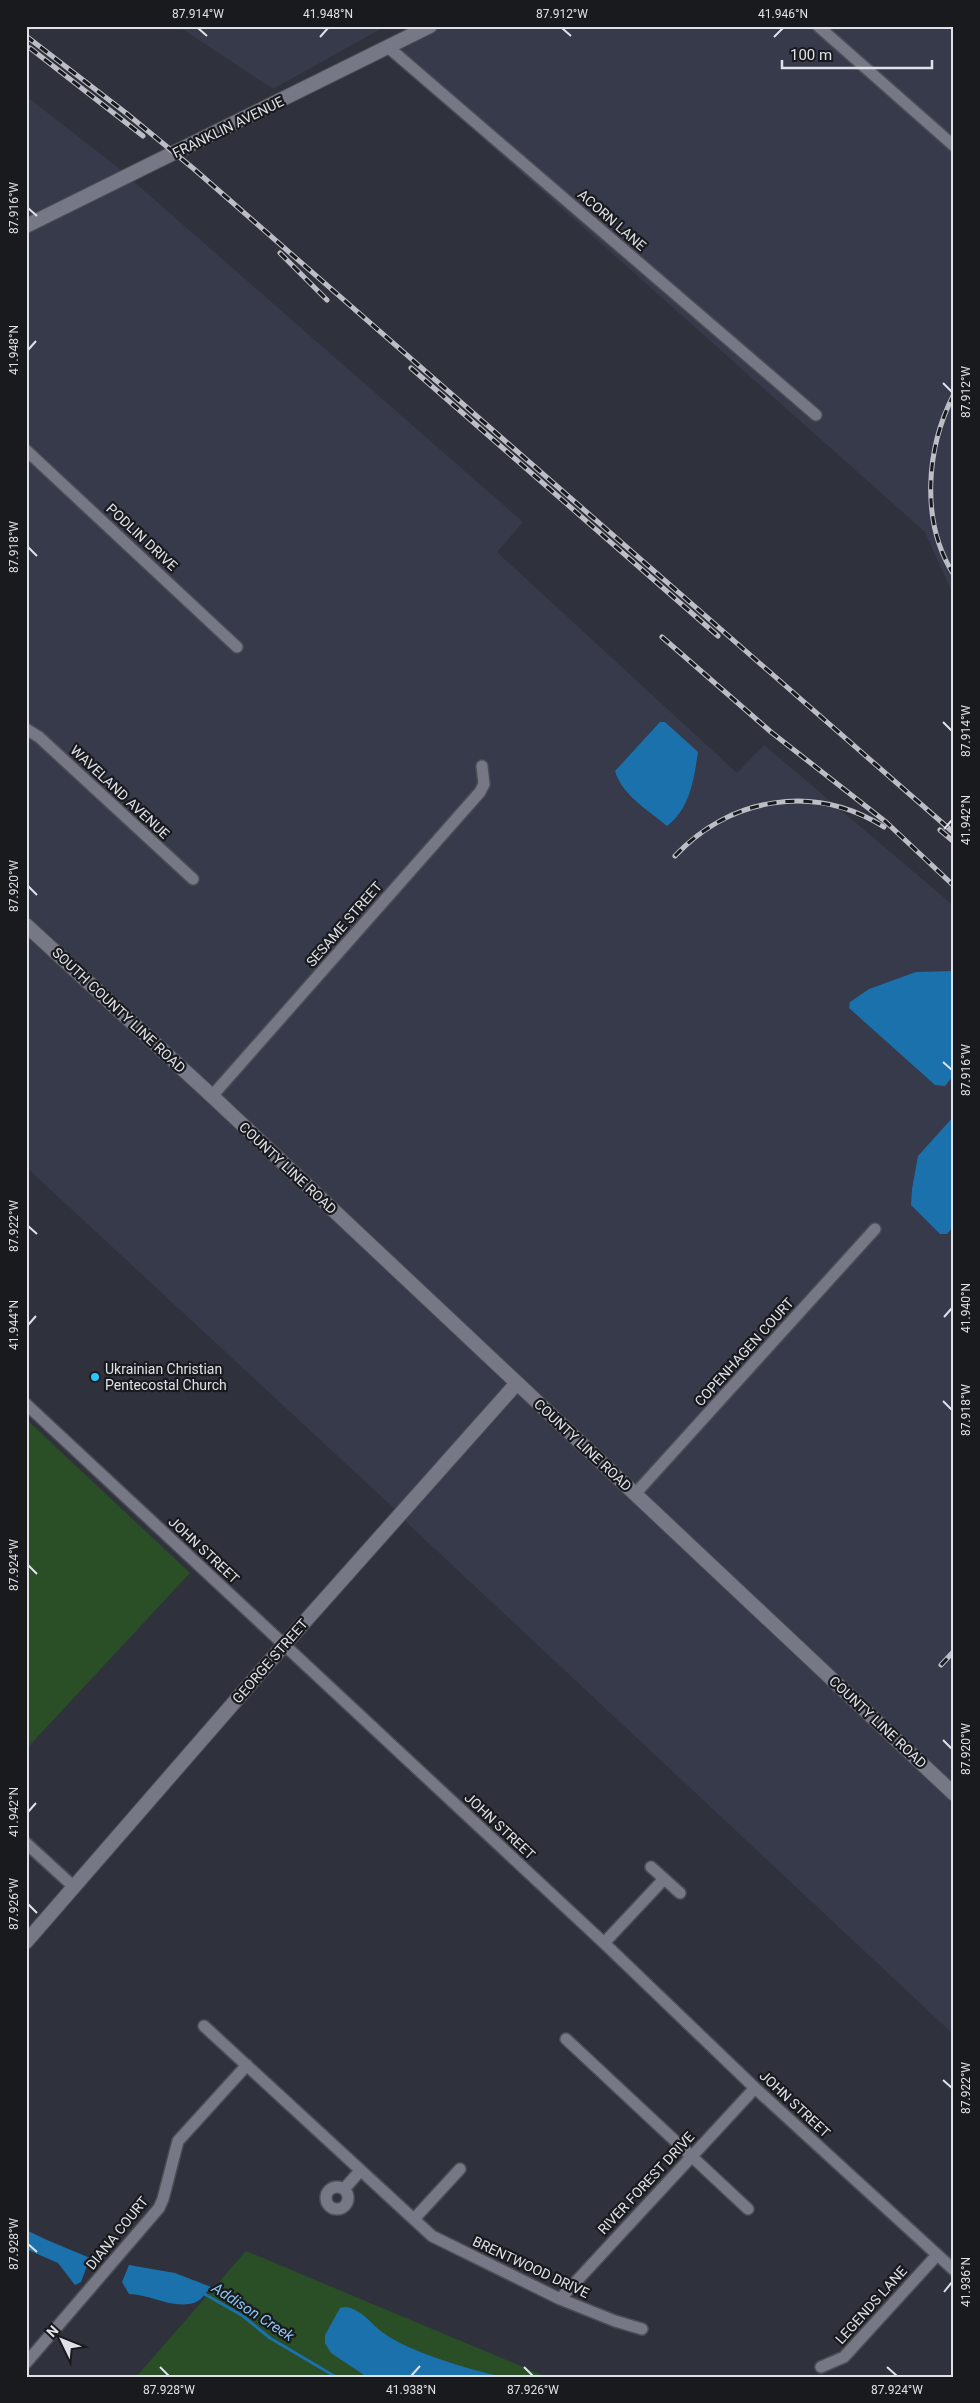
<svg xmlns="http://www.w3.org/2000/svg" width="980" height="2403" font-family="Roboto,sans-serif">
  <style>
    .built { fill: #363a4a }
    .green { fill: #2a4e25 }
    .water { fill: #1b71ab }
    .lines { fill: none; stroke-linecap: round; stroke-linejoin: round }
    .stream { stroke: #1b71ab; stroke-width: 3 }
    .minor-casing { stroke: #4b4d56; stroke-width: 14 }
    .tertiary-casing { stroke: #4b4d56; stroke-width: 16 }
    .secondary-casing { stroke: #4b4d56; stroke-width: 16 }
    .minor { stroke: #767985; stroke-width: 11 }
    .tertiary { stroke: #767985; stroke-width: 14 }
    .secondary { stroke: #767985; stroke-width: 14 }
    .rail-casing { stroke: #bcbec6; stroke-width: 5 }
    .rail { stroke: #181a1e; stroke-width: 3; stroke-dasharray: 9; stroke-linecap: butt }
    .ticks { fill: none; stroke: #dfe1e8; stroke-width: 2 }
    .poi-dot { fill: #28c8ff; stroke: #181a1e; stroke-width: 2 }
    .labels { text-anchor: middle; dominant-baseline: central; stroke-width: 4.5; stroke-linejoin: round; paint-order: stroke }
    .street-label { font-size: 14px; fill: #dfe1e8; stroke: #181a1e }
    .poi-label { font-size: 14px; fill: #dfe1e8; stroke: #181a1e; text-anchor: start }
    .water-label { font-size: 15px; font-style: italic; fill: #8cc5f4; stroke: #181a1e }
    .neatline { fill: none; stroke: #dfe1e8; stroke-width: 2 }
    .ticks-label { font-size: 12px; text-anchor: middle; fill: #dfe1e8 }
  </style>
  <rect width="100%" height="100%" fill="#2f323c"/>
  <path class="built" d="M178,26H386L273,89Z
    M443,26H954V597L925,532L387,53Z
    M26,96L116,166L523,522L497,552L737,773L764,745L954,906V1788L26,917Z
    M26,932L510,1386L397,1511L26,1167Z
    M515,1391L954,1800V2035L402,1518Z"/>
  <path class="green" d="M26,1419L190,1573L29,1746L26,1743Z
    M246,2251L547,2377H136Z"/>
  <path class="water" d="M660,722H665L698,752C694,779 690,809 667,826C648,810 622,795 615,771Z
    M954,971V1075L945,1086L935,1085L849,1008L850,1002L869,989L916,972Z
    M954,1116V1226L947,1234H940L911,1205L912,1189L918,1156Z
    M26,2230L47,2240L90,2258L81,2282L75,2285L58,2263L26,2249Z
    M129,2265L175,2273L211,2287C207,2291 203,2298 198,2301C177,2312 151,2294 129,2294L122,2282Z
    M344,2307C362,2308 371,2325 385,2334C410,2352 473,2371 504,2377H367L331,2353L325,2343V2335L340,2308Z"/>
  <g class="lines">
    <path class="stream" d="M201,2292L243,2316L270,2338L336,2377"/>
    <defs>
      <path id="minor" d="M818,26L954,146
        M388,47L816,415
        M26,450L237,647
        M26,729L39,737L193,879
        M212,1096L480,792L484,784L482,766
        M26,1404L604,1943L755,2088L954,2270
        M635,1494L875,1229
        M26,1843L74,1887
        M651,1867L680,1893
        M604,1943L664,1879
        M204,2026L432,2236L560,2299L615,2321L642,2329
        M566,2039L748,2209
        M326 2198a11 11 0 1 1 22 0a11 11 0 1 1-22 0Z
        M344,2189L360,2171
        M414,2219L460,2169
        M560,2299L755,2088
        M26,2363L159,2208L163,2199L178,2141L247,2065
        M821,2367L844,2357L937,2255"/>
      <path id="tertiary" d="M26,925L212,1096L954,1794
        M26,1942L284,1645L517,1383"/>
      <path id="secondary" d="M26,226L430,26"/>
    </defs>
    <use href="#minor" class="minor-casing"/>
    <use href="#tertiary" class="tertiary-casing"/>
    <use href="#secondary" class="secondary-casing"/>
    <use href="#minor" class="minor"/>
    <use href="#tertiary" class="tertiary"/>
    <use href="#secondary" class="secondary"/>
    <defs>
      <path id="rail" d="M26,36L126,113L194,169L954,833
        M30,48L143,136
        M280,253L327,300
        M411,368L718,636
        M954,394C926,448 920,522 954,575
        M662,637L771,732L886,822L954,886
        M940,830L954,842
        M675,856C730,797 814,783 884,827
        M941,1665L954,1651"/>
    </defs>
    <use href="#rail" class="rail-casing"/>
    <use href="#rail" class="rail"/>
  </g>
  <path class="ticks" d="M198,28L207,36M562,28L571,36M320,37L328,28M774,37L783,28M28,208L37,216M28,350L36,341M943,383L952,392M28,547L37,556M943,722L952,731M944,829L952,820M28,886L37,895M943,1062L952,1070M28,1226L37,1234M944,1317L952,1308M28,1325L36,1316M943,1401L952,1410M28,1565L37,1574M943,1740L952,1749M28,1812L36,1803M28,1904L37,1913M943,2080L952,2088M28,2244L37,2252M944,2292L952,2282M160,2367L169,2376M524,2367L533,2376M887,2367L897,2376M411,2376L420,2366"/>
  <circle class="poi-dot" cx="95" cy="1377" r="5"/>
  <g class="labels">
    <g class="street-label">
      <text transform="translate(228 127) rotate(-26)">FRANKLIN AVENUE</text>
      <text transform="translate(612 220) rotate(41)">ACORN LANE</text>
      <text transform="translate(142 537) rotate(43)">PODLIN DRIVE</text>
      <text transform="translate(120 792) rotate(43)">WAVELAND AVENUE</text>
      <text transform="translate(344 924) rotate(-49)">SESAME STREET</text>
      <text transform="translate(119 1010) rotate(43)">SOUTH COUNTY LINE ROAD</text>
      <text transform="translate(288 1168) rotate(43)">COUNTY LINE ROAD</text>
      <text transform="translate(744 1352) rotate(-48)">COPENHAGEN COURT</text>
      <text transform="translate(583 1445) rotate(43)">COUNTY LINE ROAD</text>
      <text transform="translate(204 1550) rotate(43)">JOHN STREET</text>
      <text transform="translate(270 1661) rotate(-49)">GEORGE STREET</text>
      <text transform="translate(878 1722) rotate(43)">COUNTY LINE ROAD</text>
      <text transform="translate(500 1826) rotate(43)">JOHN STREET</text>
      <text transform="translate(795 2104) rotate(43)">JOHN STREET</text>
      <text transform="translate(646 2183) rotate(-47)">RIVER FOREST DRIVE</text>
      <text transform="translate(117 2233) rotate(-51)">DIANA COURT</text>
      <text transform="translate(531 2267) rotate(25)">BRENTWOOD DRIVE</text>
      <text transform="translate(871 2305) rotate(-48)">LEGENDS LANE</text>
    </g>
    <g class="poi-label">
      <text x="105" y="1369">Ukrainian Christian<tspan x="105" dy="16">Pentecostal Church</tspan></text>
    </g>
    <g class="water-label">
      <text transform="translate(253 2312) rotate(33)">Addison Creek</text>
    </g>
  </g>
  <rect width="980" height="2403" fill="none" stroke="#181a1e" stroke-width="55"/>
  <g transform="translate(62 2340) rotate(313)" stroke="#181a1e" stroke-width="4" paint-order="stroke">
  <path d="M0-4L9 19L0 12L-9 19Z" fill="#dfe1e8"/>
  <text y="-8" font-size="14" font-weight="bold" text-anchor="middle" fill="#dfe1e8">N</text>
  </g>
  <path d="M782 60v8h150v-8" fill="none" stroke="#dfe1e8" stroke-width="2.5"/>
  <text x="790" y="60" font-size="15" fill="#dfe1e8" stroke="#181a1e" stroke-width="4" paint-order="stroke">100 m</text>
  <rect x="28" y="28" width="924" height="2348" class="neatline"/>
  <g class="ticks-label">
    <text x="198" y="18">87.914°W</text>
    <text x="328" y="18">41.948°N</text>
    <text x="562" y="18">87.912°W</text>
    <text x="783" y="18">41.946°N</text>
    <text transform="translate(14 208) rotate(-90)" y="4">87.916°W</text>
    <text transform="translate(14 350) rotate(-90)" y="4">41.948°N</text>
    <text transform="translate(966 392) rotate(-90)" y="4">87.912°W</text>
    <text transform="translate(14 547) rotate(-90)" y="4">87.918°W</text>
    <text transform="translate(966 731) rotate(-90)" y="4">87.914°W</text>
    <text transform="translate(966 820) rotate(-90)" y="4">41.942°N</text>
    <text transform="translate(14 886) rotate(-90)" y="4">87.920°W</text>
    <text transform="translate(966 1070) rotate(-90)" y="4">87.916°W</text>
    <text transform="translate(14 1226) rotate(-90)" y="4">87.922°W</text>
    <text transform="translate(966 1308) rotate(-90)" y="4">41.940°N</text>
    <text transform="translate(14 1325) rotate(-90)" y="4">41.944°N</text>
    <text transform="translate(966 1410) rotate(-90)" y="4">87.918°W</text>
    <text transform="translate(14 1565) rotate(-90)" y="4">87.924°W</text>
    <text transform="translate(966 1749) rotate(-90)" y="4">87.920°W</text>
    <text transform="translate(14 1812) rotate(-90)" y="4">41.942°N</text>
    <text transform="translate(14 1904) rotate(-90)" y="4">87.926°W</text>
    <text transform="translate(966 2088) rotate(-90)" y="4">87.922°W</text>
    <text transform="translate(14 2244) rotate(-90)" y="4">87.928°W</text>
    <text transform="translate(966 2282) rotate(-90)" y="4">41.936°N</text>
    <text x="169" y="2394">87.928°W</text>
    <text x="411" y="2394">41.938°N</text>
    <text x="533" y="2394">87.926°W</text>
    <text x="897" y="2394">87.924°W</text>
  </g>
</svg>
